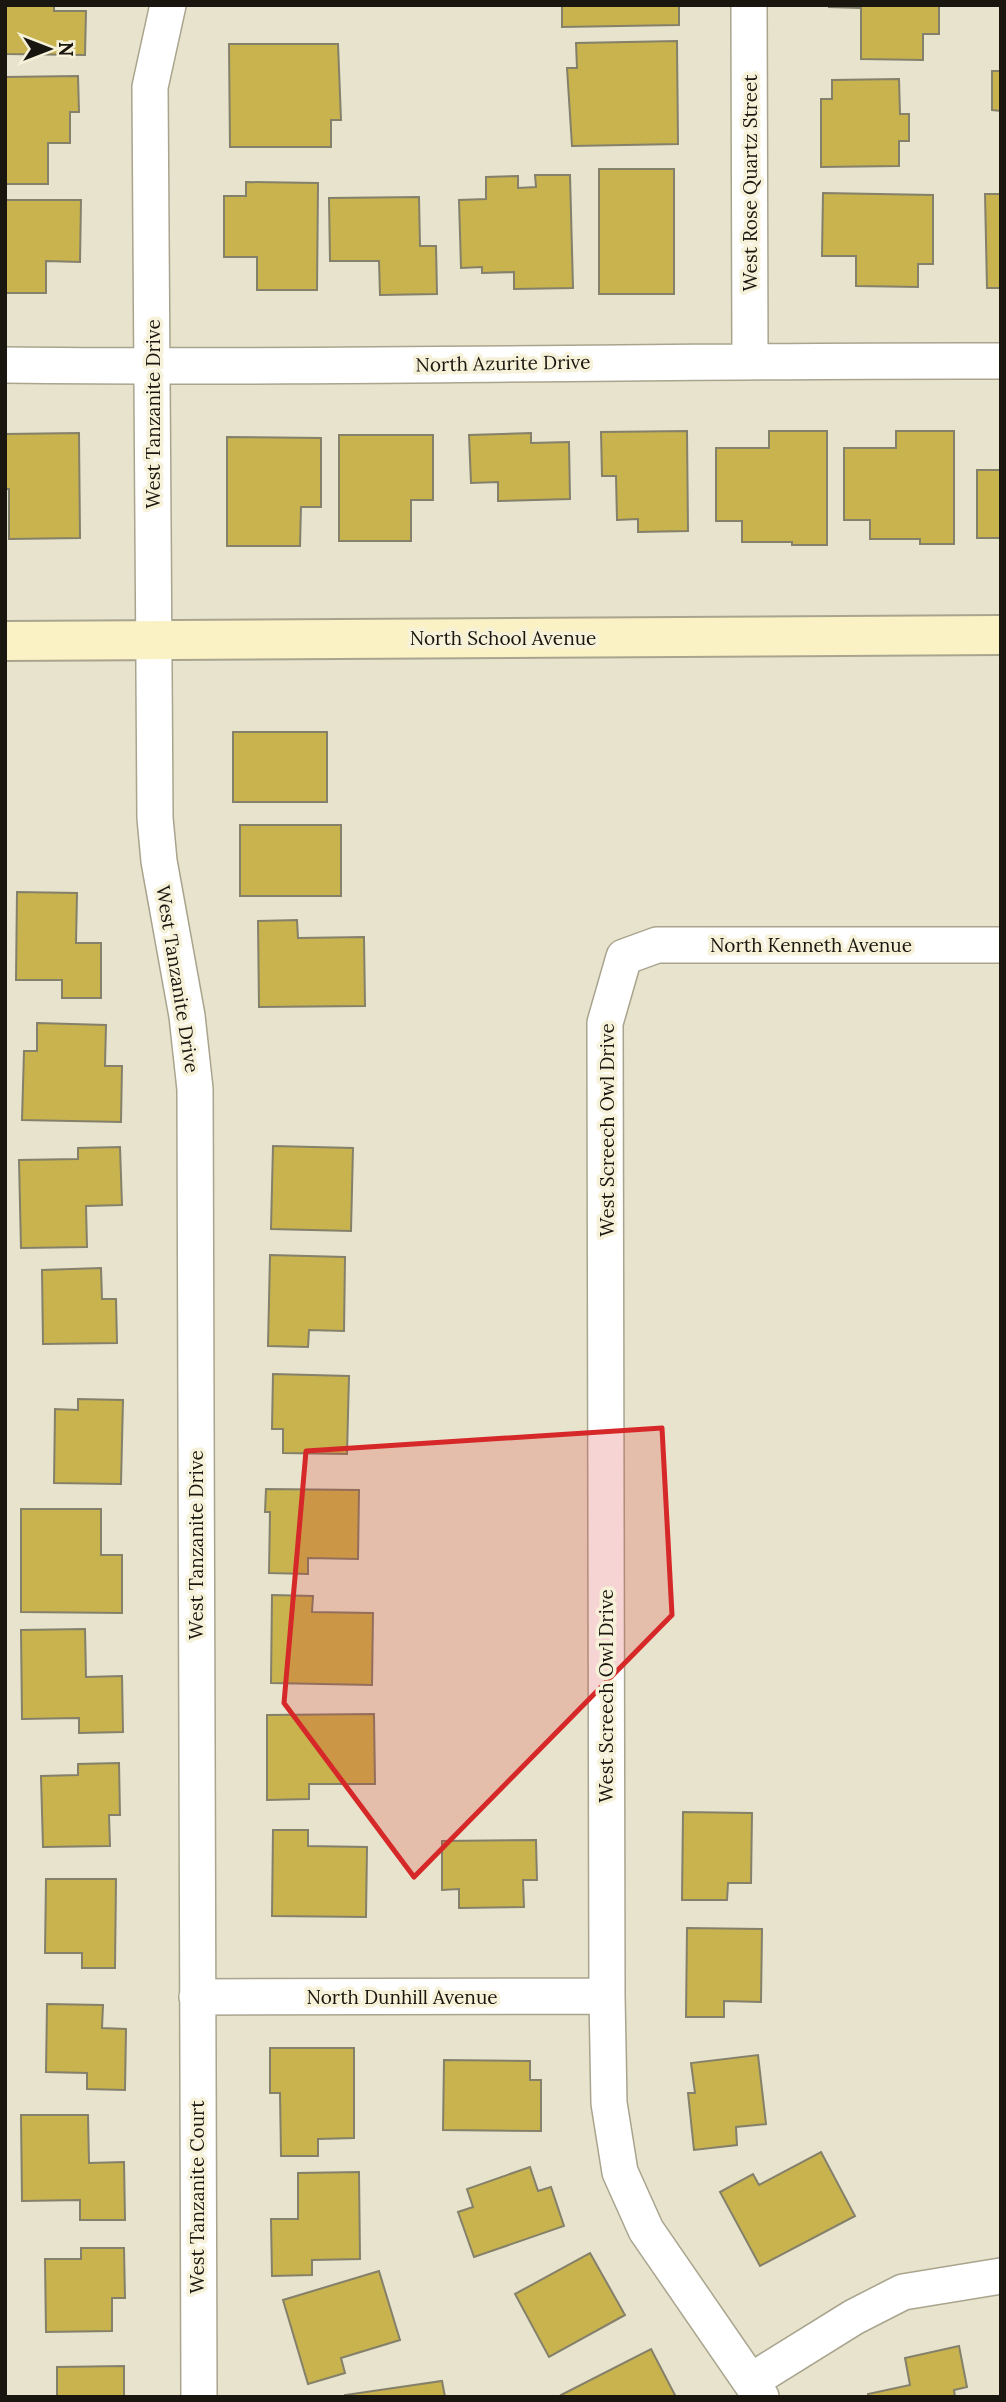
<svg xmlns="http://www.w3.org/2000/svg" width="1006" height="2402" font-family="Lora,serif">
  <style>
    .building { fill: #c9b34f; stroke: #84806a; stroke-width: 2 }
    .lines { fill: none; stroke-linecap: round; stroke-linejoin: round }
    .street-casing { stroke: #a9a48e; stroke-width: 38 }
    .secondary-casing { stroke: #a9a48e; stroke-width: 42 }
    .street { stroke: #fff; stroke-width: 35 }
    .secondary { stroke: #faf1c5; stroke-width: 38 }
    .marked { fill: #d62828; fill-opacity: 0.2; stroke: #d62828; stroke-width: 5; stroke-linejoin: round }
    .labels { text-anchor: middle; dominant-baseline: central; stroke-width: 7; stroke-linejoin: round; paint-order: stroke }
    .street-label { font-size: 19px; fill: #18160e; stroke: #f6f1d9 }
  </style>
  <rect width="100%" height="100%" fill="#e8e3cc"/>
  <path class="building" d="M6,5H54V11H86L85,55L5,54Z
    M562,5H679V25L562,27Z
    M829,5H939V34H923V60L861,59V8L829,7Z
    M677,41L678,144L572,146L567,68H577L576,43Z
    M229,44H338L341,120H331V147H230Z
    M992,71H1001V111L992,110Z
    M78,76L79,112H70V143H48V184H5V77Z
    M899,79L900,114H909V141H899V166L821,167V99H832V80Z
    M599,169H674V294H599Z
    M535,175H570L573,288L514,289V272L482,273V267L461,268L459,200L486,199V177L518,176V188L536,187Z
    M246,182L318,183L317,290H257V257H224V196H246Z
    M823,193L933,195V264H918V287L856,286V256H822Z
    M985,194H1001V288H987Z
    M419,197L420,246H436L437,294L380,295L379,261H330L329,198Z
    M5,200H81L80,262L46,261V293H5Z
    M687,431L688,531L638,532V519L617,520L616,476H602L601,432Z
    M769,431H827V545H792V542H742V521H716V448H769Z
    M896,431H954V544H920V539H870V520H844V448H896Z
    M79,433L80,538L9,539V489H5V434Z
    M531,433V443L569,442L570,499L498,501V482L471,483L469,435Z
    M339,435H433V500H411V541H339Z
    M227,437L321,438V507H301L300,546H227Z
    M977,470H1001V538H977Z
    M233,732H327V802H233Z
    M240,825H341V896H240Z
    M17,892L77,893L76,943H101V998H62V980H16Z
    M297,920L298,938L364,937L365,1006L259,1007L258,921Z
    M37,1023L106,1025L105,1066H122L121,1122L22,1120L24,1051H37Z
    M273,1146L353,1148L351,1231L271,1229Z
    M120,1147L122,1205L86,1206L87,1247L21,1248L19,1160L78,1159V1148Z
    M270,1255L345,1257L344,1331L309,1330L308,1347L268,1346Z
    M101,1268L102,1299H116L117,1343L43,1344L42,1270Z
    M273,1374L349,1376L347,1454L283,1453V1429H272Z
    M78,1399L123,1400L121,1484L54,1483L55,1409L78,1410Z
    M266,1489L359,1490L358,1559L308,1558V1574L269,1573L270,1512H265Z
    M21,1509H101V1555H122V1613L21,1612Z
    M272,1595L313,1596L312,1612L373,1613L372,1685L271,1683Z
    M85,1629L86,1677L122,1676L123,1732L79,1733V1718L22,1719L21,1630Z
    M374,1714L375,1784H309V1799L267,1800V1715Z
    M119,1763L120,1815H109L110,1846L43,1847L41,1776L78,1775V1764Z
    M683,1812L752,1813L751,1883H728L727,1900H682Z
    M273,1830H308V1846L367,1847L366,1917L272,1916Z
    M536,1840L537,1880H523L524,1907L459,1908V1889L442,1890V1841Z
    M46,1879H116L115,1968H82V1953H45Z
    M687,1928L762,1929L761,2002L724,2001V2017H686Z
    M47,2004L103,2005L102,2028L126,2029L125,2090L87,2089V2073L46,2072Z
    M270,2048H354V2138L318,2139V2156H281L280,2093H270Z
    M758,2055L766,2124L736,2127L737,2145L694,2150L688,2093H695L691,2063Z
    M444,2060L530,2061V2080H541V2131L443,2130Z
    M21,2115H88L89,2163L124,2162L125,2220H80V2200L22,2201Z
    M821,2152L855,2216L760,2266L720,2192L753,2174L759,2185Z
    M530,2167L538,2191L551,2187L564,2226L474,2257L458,2212L473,2207L467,2189Z
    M359,2172L360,2259L312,2260V2275L272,2276L271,2219H298V2173Z
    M81,2248H124L125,2298H112V2331L46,2332L45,2259H81Z
    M590,2253L625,2315L549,2357L515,2294Z
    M379,2271L400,2340L341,2358L345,2373L308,2384L283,2300Z
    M959,2346L967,2387L954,2390L955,2397H868V2394L910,2385L905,2358Z
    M651,2349L676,2397H562L561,2395Z
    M124,2366V2397H57V2367Z
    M442,2381L445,2397H345V2395Z"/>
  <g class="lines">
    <defs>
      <path id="street" d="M168,5L150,87L155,818L159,861L187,1016L195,1089L199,2397
        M749,5L750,360
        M5,365C337,369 669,360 1001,361
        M197,1997L607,1996
        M751,2381L854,2317L903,2292L1001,2276
        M761,2397L646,2230L620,2172L609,2103L607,1996L605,1023L624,957L657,945H1001"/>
      <path id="secondary" d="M5,641L1001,635"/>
    </defs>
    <use href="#street" class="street-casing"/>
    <use href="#secondary" class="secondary-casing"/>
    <use href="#street" class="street"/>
    <use href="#secondary" class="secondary"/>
  </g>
  <path class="marked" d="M662,1428L672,1615L414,1877L284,1703L306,1451Z"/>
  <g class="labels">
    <g class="street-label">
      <text transform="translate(750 183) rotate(-90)">West Rose Quartz Street</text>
      <text transform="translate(503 363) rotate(-1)">North Azurite Drive</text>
      <text transform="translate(153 414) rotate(-90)">West Tanzanite Drive</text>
      <text x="503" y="638">North School Avenue</text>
      <text x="811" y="945">North Kenneth Avenue</text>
      <text transform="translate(178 979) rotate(81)">West Tanzanite Drive</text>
      <text transform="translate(607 1130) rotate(-90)">West Screech Owl Drive</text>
      <text transform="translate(196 1545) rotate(-90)">West Tanzanite Drive</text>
      <text transform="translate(606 1696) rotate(-90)">West Screech Owl Drive</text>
      <text x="402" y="1997">North Dunhill Avenue</text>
      <text transform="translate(197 2197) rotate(-90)">West Tanzanite Court</text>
    </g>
  </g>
  <rect width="1006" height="2402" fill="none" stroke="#18160e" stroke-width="14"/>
  <g transform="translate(49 49) rotate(90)" stroke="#f6f1d9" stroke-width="5" paint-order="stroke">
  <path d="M0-5L12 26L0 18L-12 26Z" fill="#18160e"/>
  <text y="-10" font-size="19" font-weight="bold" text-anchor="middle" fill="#18160e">N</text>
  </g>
</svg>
